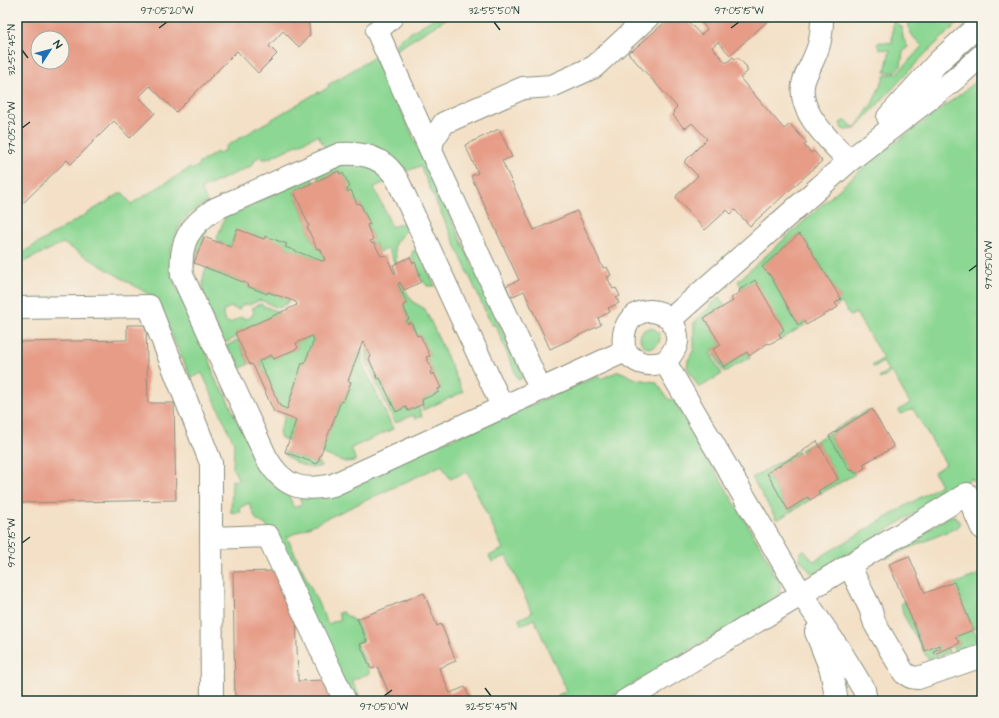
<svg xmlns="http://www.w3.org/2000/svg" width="999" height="718" font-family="'Architects Daughter',sans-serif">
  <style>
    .green { fill: #8cd793; stroke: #568a64 }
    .building { fill: #e69c87; fill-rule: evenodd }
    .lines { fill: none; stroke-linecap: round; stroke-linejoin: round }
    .minor-casing { stroke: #898e7d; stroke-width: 24 }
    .minor { stroke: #fff; stroke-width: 22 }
    .ticks { fill: none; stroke: #1f3d34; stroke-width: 1.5 }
    .neatline { fill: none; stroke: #1f3d34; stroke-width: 1.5 }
    .ticks-label { font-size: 10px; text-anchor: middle; fill: #1f3d34 }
  </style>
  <rect width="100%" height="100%" fill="#f7f3e8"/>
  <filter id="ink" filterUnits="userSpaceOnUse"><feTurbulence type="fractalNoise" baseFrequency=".025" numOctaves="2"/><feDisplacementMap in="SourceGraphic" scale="8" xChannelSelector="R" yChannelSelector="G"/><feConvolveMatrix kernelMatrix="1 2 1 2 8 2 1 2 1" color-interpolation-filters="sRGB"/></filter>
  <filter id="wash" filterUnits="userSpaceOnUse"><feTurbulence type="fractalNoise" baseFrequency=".012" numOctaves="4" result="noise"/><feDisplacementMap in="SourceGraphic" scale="16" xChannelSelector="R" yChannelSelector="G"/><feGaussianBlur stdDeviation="0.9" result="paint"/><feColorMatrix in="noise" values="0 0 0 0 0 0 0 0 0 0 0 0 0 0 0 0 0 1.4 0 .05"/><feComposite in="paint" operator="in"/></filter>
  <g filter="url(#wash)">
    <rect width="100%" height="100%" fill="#f3e0c6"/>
    <path class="green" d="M436,17H449L396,50V43L400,39Z
      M910,17H964L923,56L855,129L846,130L842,129L840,123L843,121H846L855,128L872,104L885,75L898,73L922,46C913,37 906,31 910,17Z
      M893,21L902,27L903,38L908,47L903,52L901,66C897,71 892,73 885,72L890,50L880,49L877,44L880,42L892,43Z
      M376,56L524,377L518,380L496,326L491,324L420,166L405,172C391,151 368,140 343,143C337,144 331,146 325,148L318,135L267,159H263L261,156L254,160V163L251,166L201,189L207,202L189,214L179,227L171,249L170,265L171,275L212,366C213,375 216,384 223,390L259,468L271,483L288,494L294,508L302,504L299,496L470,432L598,376L600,379L619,371L636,379L656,382L669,400L673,399L773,568L771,570L775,577L777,576C783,586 780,594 772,601L613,696L597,699L558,701V695L567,691L534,619L521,625L519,619L532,613L506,556L492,562L489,556L503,549L467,472L450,479L442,465L287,537L328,624L341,619L338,613L342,612L357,623L364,640L357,643L370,673L352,680L362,701H353L267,526L256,519L249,503L239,508L241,512L231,513L232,480L239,481L233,468L234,443L202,373L191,378L155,298L63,243L17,265V256L121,193H123L131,204L190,168L192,170L199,165L198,164L217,152L219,154L226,149L225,147L318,92L319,93L329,87L328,85Z
      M982,75V501L972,478L819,572L811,573L800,559V553L804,550L813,561L820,558V557L941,485L934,472L946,464L913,409L900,414L899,410L910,403L892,372L880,379L879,378L888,370L883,362L874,367L872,366L883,358L856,313L850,316L842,303L837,306L835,303L841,299L807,244L808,242L799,234L762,267L770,275L798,325L804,321L806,324L780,340L779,334L784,330L754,281L742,288L738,281L867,164L962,93Z
      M341,164C363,164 372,163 386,182L374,187L392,227L406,222C409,233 397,237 394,246L397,263L395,264L388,249L378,252L375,243L372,244L370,241L373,239L367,225L370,224L360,203L357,204L350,191L348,192L347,189L349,187L343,173L340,174L339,171L319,180L317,175Z
      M311,177L314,182L294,192L309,226L307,227L317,249L320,248L325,260L322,261L285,247L286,244L264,239L237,230L231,247L216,241L225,217Z
      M208,227L194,263V267L193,268L190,263L197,236Z
      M417,248L435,286H427L419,275L420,274L411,256L413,251Z
      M206,268L248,284L247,287L267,294L268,292L289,299L287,303L279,308L260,300L249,305L246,304L241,306L239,310L231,307L224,310L223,315L225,321L230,323L241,317L247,319L252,316L254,311L252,308L260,304L280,313L235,333L237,337L224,343C213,318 196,295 206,268Z
      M400,282L413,302L425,309L463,392L423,410L421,405L423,404L422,400L439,392L438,389L441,388L430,372L433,371L426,357L430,356L420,335L417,336L411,322L408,324L406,321L409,319L403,305L407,303L398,284Z
      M719,297L725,306L705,318L721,345L713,349L714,351L710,353L722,374L699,388L687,367L688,361L694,349V323Z
      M640 338a10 10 0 1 1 20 0a10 10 0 1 1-20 0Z
      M312,336L314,340L304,364L302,363L287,409L280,406L259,361L271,355L274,359L298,348L296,343Z
      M238,340L249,364L237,370L226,346Z
      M367,348L371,357L369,359L378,378H380L396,412L406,407L408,411L418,406L422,416L415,419L413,415L395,423L367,362Z
      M362,351V363L393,429L351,448L356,461L345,462L321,453L341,401L343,402L351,382L348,381L359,352Z
      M747,352L750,357L724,372L714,354H716L724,367Z
      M868,410L869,411L829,436L850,471L853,470L855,474L820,494L818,491L838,479L817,441L804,449L805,450L802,452L800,450Z
      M285,416L296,420L289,441L281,438L279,432Z
      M798,451V454L767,473L788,510L808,497L810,500L777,520L752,478Z
      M285,452L317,464L318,462L321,466C309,472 295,462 285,455Z
      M950,516H955L960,522V525L956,528L886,558L885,556Z
      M982,573V625L973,629L954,584Z
      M904,601L924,650L939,645L941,648L933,651L934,654L948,648L949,653L928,659L903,614L901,603Z
      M972,630L975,632L979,643L955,652L952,646L960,643L955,637Z"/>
    <g id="blocks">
      <path class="building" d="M17,17H308L310,35L299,47L283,31L269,46L277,54L258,73L237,51L176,112L150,86L139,97L155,113L130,138L114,121L71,164L67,160L17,209ZM38,38H62V62H38Z
        M671,17H684L701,35L707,29L696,17H772L730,55L718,42L712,47L726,63L733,57L735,59L737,57L747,67L746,69L748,71L740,78L784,129L790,124L807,143L804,145L811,153L814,151L822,161L750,226L735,210L731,214L727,210L705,230L676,198L677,195L698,176L684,162L707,139L692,123L686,128L683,127L673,115L674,114L673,111L677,107L628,53L631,50L632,51Z
        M499,129L512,157L502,161L534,230L577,211L603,268L607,267L611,275L607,277L613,289L616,288L620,296L616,298L619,303L608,308L610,312L598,318L601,325L550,349L524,291L511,297L506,286L519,280L471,176L478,173L465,145Z
        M339,171L340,174L343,173L350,187L347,189L348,192L351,190L357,204L360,203L370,224L367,225L373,240L370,241L372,244L374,243L381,256L386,255L394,273H396L393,265L395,264L410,257L413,263L415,262L420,274L418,275L421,282L404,290L400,282L398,284L407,303L403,305L409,319L406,321L408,324L411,322L417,336L420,335L430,356L426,357L433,371L430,372L431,375L434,373L441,388L438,389L439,392L422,400L423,404L408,411L406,407L396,412L380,378L378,379L369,359L371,357L364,342L362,343L348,381L351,382L343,402L341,401L317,464L285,452L296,420L274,412L254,367L252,364L250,365L235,333L297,305L296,302L268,292L267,294L247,286L248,284L194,263L204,237L231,247L237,229L264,239L265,236L287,244L285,247L322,261L325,260L320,248L317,249L307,227L309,226L294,191ZM312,336L314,340L304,364L302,363L287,409L280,406L259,361L271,355L274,359L298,348L296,343Z
        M799,234L808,243L807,244L841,299L835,303L838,307L806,325L804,321L798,325L770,275L762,267Z
        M755,280L784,330L779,334L781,338L769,344L768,343L749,356L747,352L724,367L713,349L721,345L704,318L733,301L731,298L740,292L739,290Z
        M127,325H146L148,403H174L176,500L17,503V342L127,340Z
        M872,409L894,447L863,464L865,468L855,474L853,470L850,471L829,436Z
        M817,441L838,479L818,491L820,494L810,500L808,497L788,510L767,473L805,450L804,449Z
        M909,556L925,593L954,582L973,630L955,637L960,643L934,654L933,651L941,648L939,645L925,651L889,564Z
        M276,571L296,612L298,681L326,680L336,701H235L233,572Z
        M424,593L437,626L441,624L456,661L439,668L450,693L465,687L471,701H392L378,667L371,669L360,644L367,642L357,619Z"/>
    </g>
  </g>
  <g filter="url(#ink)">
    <use href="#blocks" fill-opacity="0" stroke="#898e7d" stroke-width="1"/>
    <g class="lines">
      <defs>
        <path id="minor" d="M392,17L377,31L431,151
          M822,17C822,44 817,52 806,75C791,108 829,139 849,161
          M888,117L938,62L982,22
          M17,308L149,306L211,463V538L268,536L345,701
          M625,351C617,319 644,299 671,319L849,161L955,79L982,55
          M665,362C679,347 681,338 671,319
          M541,390L431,151L433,140L444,123L523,88L552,86L594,67L648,17
          M503,408L398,181C386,158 365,152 340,154L215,209C189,226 179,242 182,275L267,459C284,487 301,492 333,485L625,351C636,364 648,367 665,362L802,595L841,652L864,690L866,701
          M211,538L212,701
          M850,567L870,608L875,624L904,673L911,677L918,678L982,656
          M816,632L831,670L837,701
          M625,701L967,494L982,528"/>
      </defs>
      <use href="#minor" class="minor-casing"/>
      <use href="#minor" class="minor"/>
    </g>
  </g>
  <path class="ticks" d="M494,22L500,30M159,28L167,22M731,28L739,22M22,50L28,58M22,128L30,122M969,271L977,265M22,543L30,537M485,688L491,696M384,696L392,690"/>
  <rect width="999" height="718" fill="none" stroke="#f7f3e8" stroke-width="44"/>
  <g transform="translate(50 50) rotate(54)"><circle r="19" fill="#f7f3e8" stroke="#a1aaa0"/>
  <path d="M0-3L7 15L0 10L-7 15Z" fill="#1f6fb2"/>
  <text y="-6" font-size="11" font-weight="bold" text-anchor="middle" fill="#1f3d34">N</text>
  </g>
  <rect x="22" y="22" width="955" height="674" class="neatline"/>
  <g class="ticks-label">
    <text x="167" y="14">97°05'20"W</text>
    <text x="494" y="14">32°55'50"N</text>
    <text x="739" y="14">97°05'15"W</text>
    <text transform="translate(11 50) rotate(-90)" y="4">32°55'45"N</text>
    <text transform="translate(11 128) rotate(-90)" y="4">97°05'20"W</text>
    <text transform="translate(988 265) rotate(-90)" y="4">97°05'10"W</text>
    <text transform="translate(11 543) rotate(-90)" y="4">97°05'15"W</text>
    <text x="384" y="710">97°05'10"W</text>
    <text x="491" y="710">32°55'45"N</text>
  </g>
</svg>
